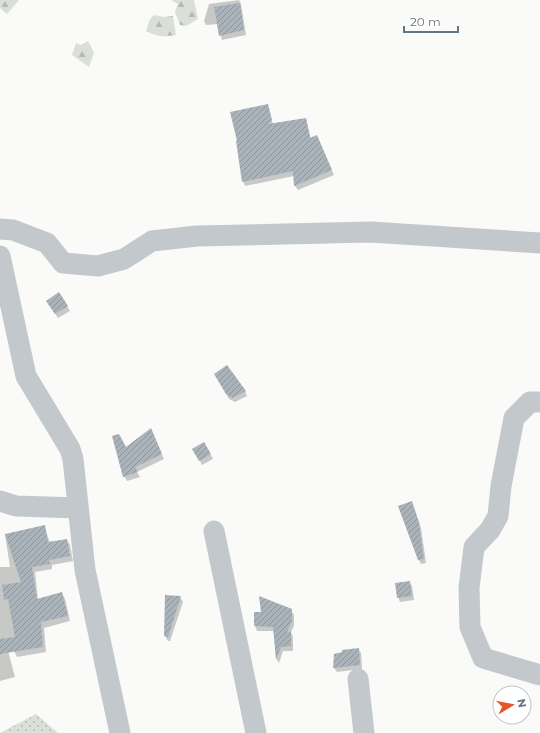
<svg xmlns="http://www.w3.org/2000/svg" width="540" height="733" font-family="Montserrat,sans-serif">
  <style>
    .forest { fill: url(#forest-firs) }
    .garden { fill: url(#garden-dots) }
    .shadow { fill: #0003 }
    .building { fill: url(#building-hatch) }
    .lines { fill: none; stroke-linecap: round; stroke-linejoin: round }
    .minor { stroke: #c3c8cc; stroke-width: 21 }
  </style>
  <defs>
    <pattern id="forest-firs" width="22" height="20" patternUnits="userSpaceOnUse"><rect width="22" height="20" fill="#dadfd7"/><path d="M5 1l3.5 6h-7zM16 11l3.5 6h-7z" fill="#b4b9b4"/></pattern>
    <pattern id="garden-dots" width="8" height="8" patternUnits="userSpaceOnUse"><rect width="8" height="8" fill="#dadfd7"/><path d="M2 2h.1M6 6h.1" fill="none" stroke="#b4b9b4" stroke-width="1.8" stroke-linecap="round"/></pattern>
    <pattern id="building-hatch" width="6" height="6" patternUnits="userSpaceOnUse"><rect width="6" height="6" fill="#aab3b9"/><path d="M-1 1l2-2M0 6l6-6M5 7l2-2" fill="none" stroke="#8e969c"/></pattern>
  </defs>
  <rect width="100%" height="100%" fill="#fafaf8"/>
  <path class="forest" d="M0,0H19L7,14L0,8Z
    M171,0H194L198,19L186,26L180,25L175,12L178,4Z
    M154,15L164,17L173,16L176,35C164,37 158,37 146,31L150,19Z
    M88,41L94,53L89,67L72,55L76,43L81,45Z"/>
  <path class="garden" d="M36,714L58,733H0Z"/>
  <path class="shadow" d="M239,0L241,4L246,35L222,40L218,24L206,25L204,21L209,4Z
    M267,105L273,124L306,119L311,139L317,137L334,175L298,190L295,186L294,176L245,186L243,181Z
    M50,306H67L70,311L58,318Z
    M215,374L245,391L247,396L235,402L229,399Z
    M153,434L164,459L137,472L140,477L127,481L124,476L125,449Z
    M204,443L213,459L202,465L194,449Z
    M414,507L421,528L426,563L421,564L419,560Z
    M44,526L50,543L67,540L70,545L73,561L52,565V569L35,572L38,599L62,593L65,599L70,621L44,628L46,652L17,657L14,651H8L15,677L0,681V567H10L5,535Z
    M409,582L412,586L414,600L400,602L398,597Z
    M180,597L183,602L170,641H168L165,636Z
    M291,610L294,615V626L291,632L293,637V651H283L279,663L277,660L275,631H257L255,626Z
    M358,649L361,653L362,669L337,672L334,668Z"/>
  <path class="building" d="M240,3L244,30L219,36L214,7Z
    M268,104L272,120L268,124L306,118L310,138L317,135L332,170L294,186L293,171L242,182L236,141H237L230,112Z
    M59,292L68,306L55,314L46,301Z
    M227,365L246,391L232,398L226,394L214,374Z
    M151,428L162,454L135,467L138,472L123,477L112,436L119,434L126,447Z
    M204,442L211,454L199,461L192,449Z
    M412,501L419,523L424,559L418,560L398,506Z
    M45,525L48,542L67,539L70,556L49,560L50,564L32,567L37,599L62,592L68,616L41,622L43,647L0,654V639L15,637L8,599L4,600L2,585L21,582L5,534Z
    M410,581L412,596L397,598L395,583Z
    M165,595L181,596L168,637L164,636Z
    M259,596L292,609V621L287,632L291,631V646L281,647L276,660L273,627L254,626V612H261Z
    M359,648L360,665L333,668L334,654L342,652V650Z"/>
  <g class="lines">
    <path class="minor" d="M0,229L13,230L47,243L63,263L98,266L124,259L152,241L197,236L371,232L540,243
      M0,256L26,376L70,449L73,459L85,570L120,733
      M540,402H530L514,418L501,486L498,516L490,530L474,547L469,588L470,627L483,658L540,675
      M0,501L16,506L78,508
      M214,531L256,733
      M358,679L364,733"/>
  </g>
  <g transform="translate(512 705) rotate(80)"><circle r="19" fill="#ffffff" stroke="#c1c8cd"/>
  <path d="M0-3L7 15L0 10L-7 15Z" fill="#e4572e"/>
  <text y="-6" font-size="11" font-weight="bold" text-anchor="middle" fill="#657683">N</text>
  </g>
  <path d="M404 26v6h54v-6" fill="none" stroke="#657683" stroke-width="2"/>
  <text x="410" y="26" font-size="12" fill="#657683" stroke="#ffffff" stroke-width="3" paint-order="stroke">20 m</text>
</svg>
